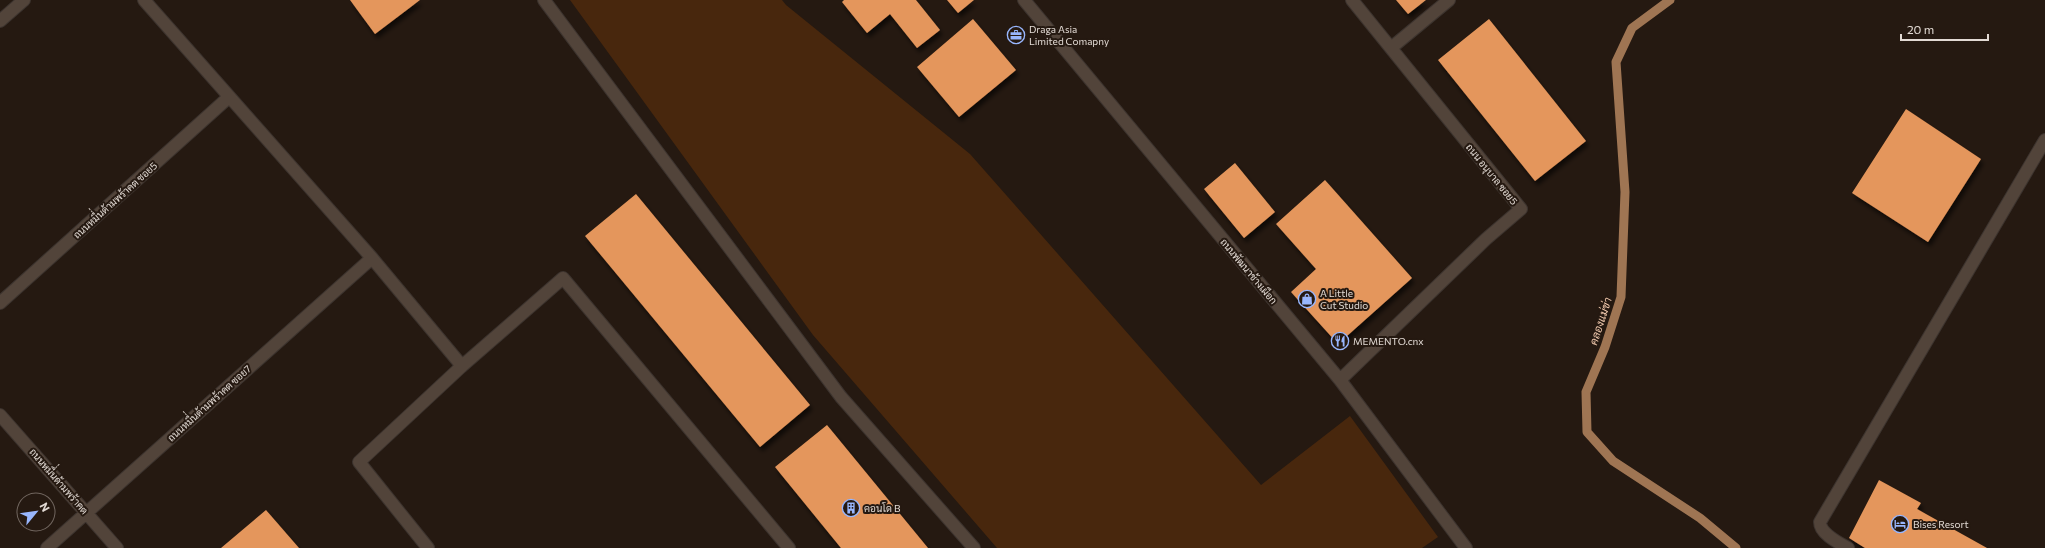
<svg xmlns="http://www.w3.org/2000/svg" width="2045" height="548" font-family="Commissioner,Sarabun,sans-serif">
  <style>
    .green { fill: #48270d }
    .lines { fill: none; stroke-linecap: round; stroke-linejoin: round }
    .stream { stroke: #9f7553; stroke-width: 9 }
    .building { fill: #e4965c; filter: url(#shadow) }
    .minor-casing { stroke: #3d342f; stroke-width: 14 }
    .minor { stroke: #52443a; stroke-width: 12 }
    .labels { text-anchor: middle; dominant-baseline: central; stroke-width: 4; stroke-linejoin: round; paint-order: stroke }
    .poi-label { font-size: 10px; fill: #e2dad4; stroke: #251911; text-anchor: start }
    .street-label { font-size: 10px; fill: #e2dad4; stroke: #251911 }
    .water-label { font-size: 11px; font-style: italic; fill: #f5ccb0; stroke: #251911 }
  </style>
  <defs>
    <filter id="shadow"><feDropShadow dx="2.5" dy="4.5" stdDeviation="2" flood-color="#0009"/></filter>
  </defs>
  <rect width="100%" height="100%" fill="#251911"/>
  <path class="green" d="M570,0H782L786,5L970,154L1261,485L1350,416L1438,537L1422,548H997L813,335Z"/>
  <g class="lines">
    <path class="stream" d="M1670,0L1632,28L1616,62L1625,192L1621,297L1605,347L1586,392L1587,432L1613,461L1700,518L1736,548"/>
  </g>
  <path class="building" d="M350,0H420L375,34Z
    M844,0H916L940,30L917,48L890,14L867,33L842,2Z
    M947,0H974L958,13Z
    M1396,0H1426L1408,14Z
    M973,19L1016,70L959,117L917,67Z
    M1489,19L1586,141L1535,181L1438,60Z
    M1906,109L1981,159L1928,242L1852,193Z
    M1235,163L1275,212L1244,238L1204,189Z
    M1325,180L1412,278L1338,344L1291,292L1316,269L1276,224Z
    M636,194L810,405L760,447L585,236Z
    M827,425L928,548H841L775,467Z
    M1879,480L1921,503L1917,509L1987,548H1865L1849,538Z
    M266,510L299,548H221Z"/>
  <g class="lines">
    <defs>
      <path id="minor" d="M144,0L372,258L462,366
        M544,0L841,397L974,548
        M1024,0L1340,380L1466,548
        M0,21L24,0
        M1391,48L1449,0
        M0,303L229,97
        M1340,380L1486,239L1521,209L1352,0
        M0,415L117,548
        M47,548L372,258
        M428,548L359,462L462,366L563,278L789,548
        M1848,548C1839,543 1820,534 1820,522L2045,140"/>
    </defs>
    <use href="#minor" class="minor-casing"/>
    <use href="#minor" class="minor"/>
  </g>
  <defs>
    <symbol id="office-ring" viewBox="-11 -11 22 22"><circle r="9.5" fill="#251911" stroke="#98b6fd" stroke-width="1.5"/><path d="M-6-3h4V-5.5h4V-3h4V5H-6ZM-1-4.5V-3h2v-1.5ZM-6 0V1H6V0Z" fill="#98b6fd"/></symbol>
    <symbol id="shop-ring" viewBox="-11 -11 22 22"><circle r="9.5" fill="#251911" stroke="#98b6fd" stroke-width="1.5"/><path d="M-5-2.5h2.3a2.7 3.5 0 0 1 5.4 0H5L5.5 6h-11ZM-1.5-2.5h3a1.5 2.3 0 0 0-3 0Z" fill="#98b6fd"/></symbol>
    <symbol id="restaurant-ring" viewBox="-11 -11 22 22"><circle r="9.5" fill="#251911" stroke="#98b6fd" stroke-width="1.5"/><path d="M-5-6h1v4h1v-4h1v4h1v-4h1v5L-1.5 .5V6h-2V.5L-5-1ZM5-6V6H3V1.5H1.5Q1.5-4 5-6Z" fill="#98b6fd"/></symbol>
    <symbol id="building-ring" viewBox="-11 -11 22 22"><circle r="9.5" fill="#251911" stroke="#98b6fd" stroke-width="1.5"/><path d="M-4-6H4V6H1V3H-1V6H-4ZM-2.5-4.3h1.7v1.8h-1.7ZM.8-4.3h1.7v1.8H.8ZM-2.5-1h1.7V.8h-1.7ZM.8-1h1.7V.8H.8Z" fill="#98b6fd"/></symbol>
    <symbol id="hotel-ring" viewBox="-11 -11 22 22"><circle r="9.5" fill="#251911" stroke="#98b6fd" stroke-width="1.5"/><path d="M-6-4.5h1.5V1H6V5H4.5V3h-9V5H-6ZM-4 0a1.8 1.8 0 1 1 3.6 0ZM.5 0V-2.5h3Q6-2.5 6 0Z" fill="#98b6fd"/></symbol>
  </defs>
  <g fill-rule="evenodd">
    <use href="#office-ring" x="1006" y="25" width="20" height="20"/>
    <use href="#shop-ring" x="1297" y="289" width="20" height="20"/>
    <use href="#restaurant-ring" x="1330" y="331" width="20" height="20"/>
    <use href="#building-ring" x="841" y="498" width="20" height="20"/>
    <use href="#hotel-ring" x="1890" y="514" width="20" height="20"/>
  </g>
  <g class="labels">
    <g class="poi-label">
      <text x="1029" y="29">Draga Asia<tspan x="1029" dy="12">Limited Comapny</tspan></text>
      <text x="1320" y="293">A Little<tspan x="1320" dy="12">Cut Studio</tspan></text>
      <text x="1353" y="341">MEMENTO.cnx</text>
      <text x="864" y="508">คอนโด B</text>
      <text x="1913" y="524">Bises Resort</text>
    </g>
    <g class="street-label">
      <text transform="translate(1492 174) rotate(51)">ถนน อนุบาล ซอย5</text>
      <text transform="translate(115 200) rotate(-42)">ถนนหมื่่นด้ามพร้าคต ซอย5</text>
      <text transform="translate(1249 271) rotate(50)">ถนนพัฒนาช้างเผือก</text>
      <text transform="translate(209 403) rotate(-42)">ถนนหมื่่นด้ามพร้าคต ซอย7</text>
      <text transform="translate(59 481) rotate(49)">ถนนหมื่่นด้ามพร้าคต</text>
    </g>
    <g class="water-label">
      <text transform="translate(1600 321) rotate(-72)">คลองแม่ข่า</text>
    </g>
  </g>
  <g transform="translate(36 512) rotate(61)"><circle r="19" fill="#251911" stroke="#71665f"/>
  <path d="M0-3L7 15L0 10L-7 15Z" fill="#98b6fd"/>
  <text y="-6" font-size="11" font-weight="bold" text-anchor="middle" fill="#e2dad4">N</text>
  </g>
  <path d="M1901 34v6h87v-6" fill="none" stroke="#e2dad4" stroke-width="2"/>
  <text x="1907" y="34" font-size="12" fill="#e2dad4" stroke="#251911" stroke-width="3" paint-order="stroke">20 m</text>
</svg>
